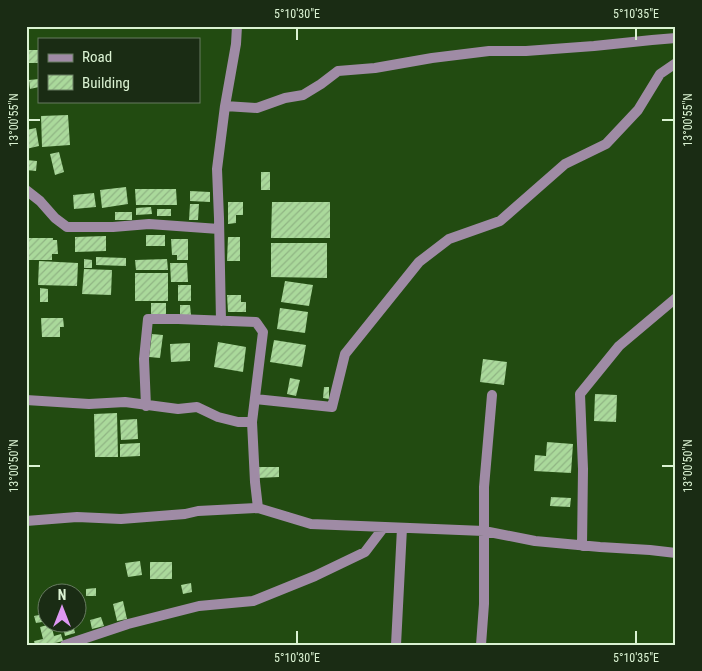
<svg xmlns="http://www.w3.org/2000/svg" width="702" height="671" font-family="'Roboto Condensed',sans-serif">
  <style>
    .building { fill: url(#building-hatch) }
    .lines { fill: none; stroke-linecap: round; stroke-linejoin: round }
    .minor { stroke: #9f8ba5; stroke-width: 10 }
    .ticks { fill: none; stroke: #daf2d2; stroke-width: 2 }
    .neatline { fill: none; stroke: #daf2d2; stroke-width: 2 }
    .ticks-label { font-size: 12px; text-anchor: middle; fill: #daf2d2 }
  </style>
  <defs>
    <pattern id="building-hatch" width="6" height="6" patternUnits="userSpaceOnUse" patternTransform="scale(1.25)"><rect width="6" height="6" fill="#aad99b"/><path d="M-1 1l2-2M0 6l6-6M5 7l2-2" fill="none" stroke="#90b584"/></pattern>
  </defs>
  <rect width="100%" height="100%" fill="#224b11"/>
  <path class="building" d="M26,50H39V63H26Z
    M39,79V87L30,89L29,80Z
    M68,115L70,145L42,147L41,116Z
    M36,128L39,146L26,149V130Z
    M59,152L64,172L55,175L50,154Z
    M26,160L37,161L36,171L26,170Z
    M261,172H270V190H261Z
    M126,187L128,204L102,208L100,190Z
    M135,189H176L177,205H136Z
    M190,191L210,192V202L190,201Z
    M94,193L96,207L74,209L73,195Z
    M228,202H243V215H236V223L228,224Z
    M272,202H330V238H271Z
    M190,204H199L198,220H189Z
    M151,207L152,214L136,215V208Z
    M157,209H171V216H157Z
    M115,212H132V220H115Z
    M146,235H165V246H146Z
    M106,236V251L75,252V237Z
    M228,237H240V261H227Z
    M29,238H53V240H57L58,254H52V260H26V253H29Z
    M171,239H188V260H177V255H172Z
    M271,243H327V278L271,277Z
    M96,257L126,258V266L96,265Z
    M84,259L92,260V268H84Z
    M167,259L168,270H136L135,260Z
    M39,261L78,263L77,286L38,285Z
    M170,263H187L188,282H171Z
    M84,269L112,270L111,295L82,294Z
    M135,273H168V301H135Z
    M285,281L313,285L309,306L281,302Z
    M178,285H191V301H178Z
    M40,288L48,289V302H40Z
    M227,295H241V302H246V312H228Z
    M151,303H166V315L151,316Z
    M180,305H190L191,315H180Z
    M280,308L308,312L305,333L277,329Z
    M41,318H63L64,327H60V337H42Z
    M26,320H28L29,340L26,341Z
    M152,334L163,335L160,358L149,357Z
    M274,340L306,345L302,367L270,362Z
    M218,342L246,347L243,372L214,367Z
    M190,343V361L171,362L170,344Z
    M483,359L507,362L504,385L480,382Z
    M290,378L300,380L296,396L287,394Z
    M324,387H329V399L323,398Z
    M595,394L617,395L616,422L594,421Z
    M117,413L118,457H95L94,414Z
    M137,419L138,439L121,440L120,420Z
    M547,442L573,444L571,473L534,471L535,455L546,456Z
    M140,443V456L120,457V444Z
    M257,467H279V477L258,478Z
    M551,497L571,498L570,507L550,506Z
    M140,561L142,575L128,577L125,563Z
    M150,562H172V579H150Z
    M191,583L192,592L183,594L181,585Z
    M96,588V596H86V589Z
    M123,601L127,619L117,621L113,604Z
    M48,613V621L36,623L34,616Z
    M101,617L104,626L92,629L90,620Z
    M51,624L54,636L61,634L63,641L47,645H35L34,641L43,639L40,627Z
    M62,624H73L75,633L65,636Z"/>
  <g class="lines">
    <path class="minor" d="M225,106L257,108L285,98L303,95L321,84L338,71L375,68L432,58L489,51H526L594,46L652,40L676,38
      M26,190L40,201L55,218L67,227H113L149,224L219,229
      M221,321L219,218L217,169L225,106L236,44L237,26
      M255,399L332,407L345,354L419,262L449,239L500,221L565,164L606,144L638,110L660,74L676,63
      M26,400L89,404L125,402L178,409L197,407L218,417L238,422H252
      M146,406L144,359L148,319H178L256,322L263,332L252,422L255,482L258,508
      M26,521L77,517L121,519L185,514L198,511L258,508L311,524L484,531L535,541L600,547L650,550L676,553
      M582,546L583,469L580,394L619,346L676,298
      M65,645L128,624L199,606L253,601L315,576L365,552L384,527
      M396,645L402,528
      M481,645L484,604V487L492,395"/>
  </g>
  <path class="ticks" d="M297,28V40M636,28V40M28,120H40M662,120H674M28,466H40M662,466H674M297,631V644M636,631V644"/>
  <rect width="702" height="671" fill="none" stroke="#1a2c14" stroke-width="55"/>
  <rect x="38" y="38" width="162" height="65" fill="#1a2c14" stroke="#677b60"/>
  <rect x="48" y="54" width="25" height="8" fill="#9f8ba5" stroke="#677b60"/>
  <text x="82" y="62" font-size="15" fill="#daf2d2">Road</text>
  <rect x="48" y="75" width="25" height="15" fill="url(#building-hatch)" stroke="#677b60"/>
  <text x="82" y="88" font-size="15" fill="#daf2d2">Building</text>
  <g transform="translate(62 608)"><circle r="24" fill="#1a2c14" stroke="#677b60"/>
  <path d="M0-4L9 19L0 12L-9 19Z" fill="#de98f2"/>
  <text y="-8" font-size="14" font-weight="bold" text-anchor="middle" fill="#daf2d2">N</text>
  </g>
  <rect x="28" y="28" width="646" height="616" class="neatline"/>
  <g class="ticks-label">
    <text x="297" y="18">5°10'30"E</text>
    <text x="636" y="18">5°10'35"E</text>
    <text transform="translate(14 120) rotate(-90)" y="4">13°00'55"N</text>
    <text transform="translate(688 120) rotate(-90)" y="4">13°00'55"N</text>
    <text transform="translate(14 466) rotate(-90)" y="4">13°00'50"N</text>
    <text transform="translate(688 466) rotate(-90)" y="4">13°00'50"N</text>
    <text x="297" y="662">5°10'30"E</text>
    <text x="636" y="662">5°10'35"E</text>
  </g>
</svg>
